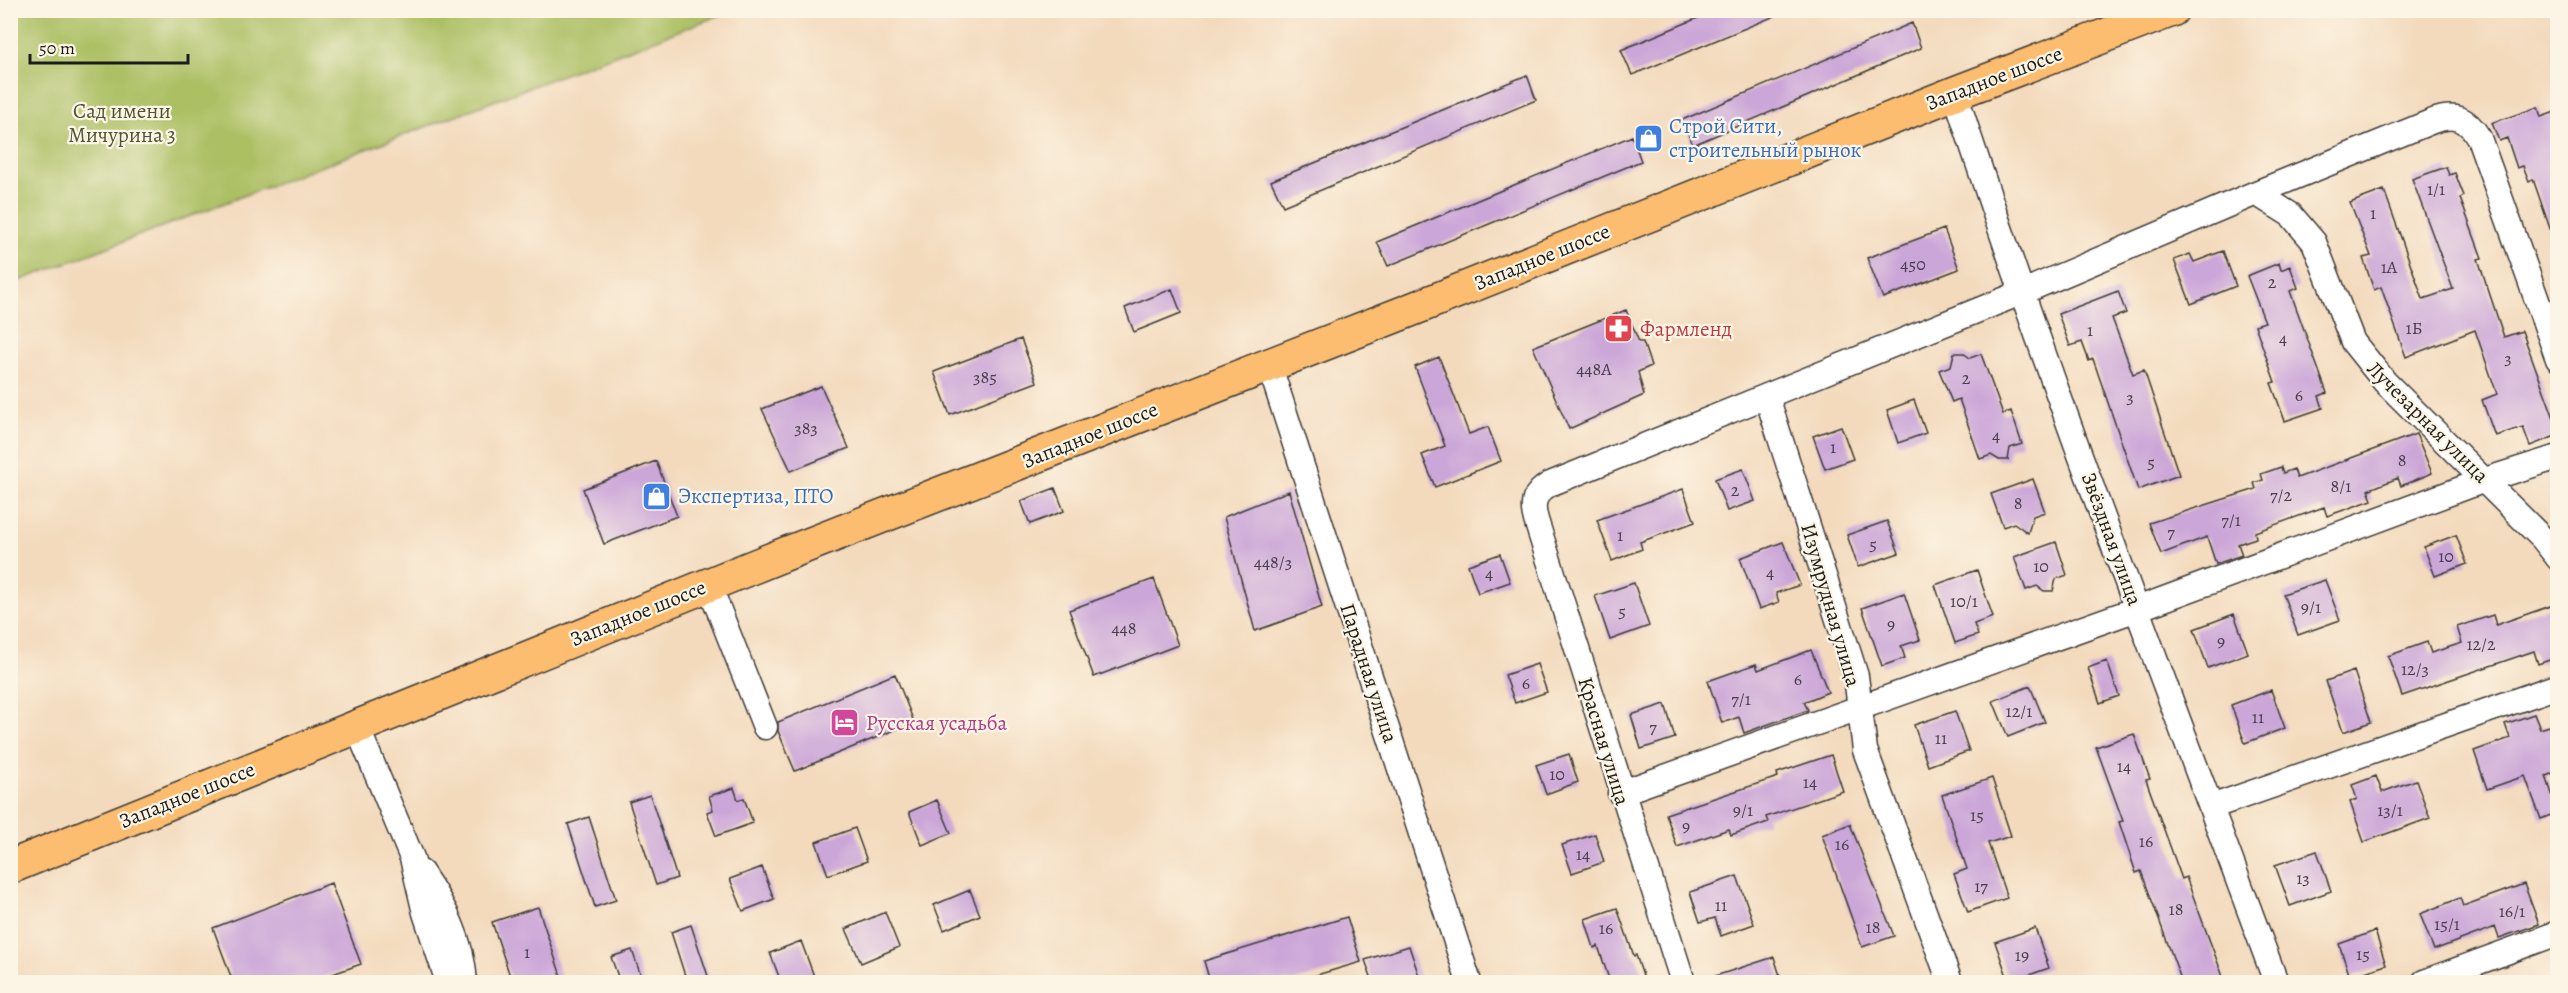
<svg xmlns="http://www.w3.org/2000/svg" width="2568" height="993" font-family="Alegreya,serif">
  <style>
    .green { fill: #acbf63; stroke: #646e40; stroke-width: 1.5 }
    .building { fill: #cba6d8 }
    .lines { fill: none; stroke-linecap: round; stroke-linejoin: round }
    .street-casing { stroke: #3c3834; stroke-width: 27 }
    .primary-casing { stroke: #3c3834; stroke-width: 36 }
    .street { stroke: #fff; stroke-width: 24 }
    .primary { stroke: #fcbd6f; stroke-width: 33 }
    .labels { text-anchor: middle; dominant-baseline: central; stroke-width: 4.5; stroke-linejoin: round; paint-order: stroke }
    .number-label { font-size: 18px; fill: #483e4b }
    .street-label { font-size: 21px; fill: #1c1c1c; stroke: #fcf5e5 }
    .park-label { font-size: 21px; fill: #4e5535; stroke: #fcf5e5 }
    .shop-label { font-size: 21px; fill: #366cbe; stroke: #fcf5e5; text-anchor: start }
    .health-label { font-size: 21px; fill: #be3a42; stroke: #fcf5e5; text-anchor: start }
    .hotel-label { font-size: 21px; fill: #b23c85; stroke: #fcf5e5; text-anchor: start }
  </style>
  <rect width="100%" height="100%" fill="#fcf5e5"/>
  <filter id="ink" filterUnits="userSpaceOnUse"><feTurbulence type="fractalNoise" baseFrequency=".0167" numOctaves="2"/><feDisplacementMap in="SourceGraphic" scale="12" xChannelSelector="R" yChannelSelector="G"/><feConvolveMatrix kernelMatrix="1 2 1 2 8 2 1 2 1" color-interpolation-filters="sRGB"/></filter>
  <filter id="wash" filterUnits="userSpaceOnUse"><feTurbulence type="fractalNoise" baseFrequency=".008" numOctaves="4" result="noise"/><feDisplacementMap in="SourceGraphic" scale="24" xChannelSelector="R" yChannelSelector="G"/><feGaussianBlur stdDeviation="1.35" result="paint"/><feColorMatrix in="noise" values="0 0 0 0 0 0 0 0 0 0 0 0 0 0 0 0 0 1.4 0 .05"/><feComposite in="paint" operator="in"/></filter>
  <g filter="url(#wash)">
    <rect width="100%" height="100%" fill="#f3dabd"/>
    <path class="green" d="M11,10H731V11L11,284Z"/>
    <g id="blocks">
      <path class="building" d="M1717,10L1787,11L1632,75L1621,50Z
        M1912,23L1921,48L1693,145L1682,120Z
        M1527,75L1536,100L1283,206L1271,181Z
        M2538,107L2541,117L2558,111V243H2555L2533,179L2529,181L2523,166L2517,168L2507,138L2499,141L2492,123Z
        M1632,136L1641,161L1388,266L1377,242Z
        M2446,167L2449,175L2455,173L2464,196L2460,198L2482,258L2478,259L2504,337L2522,331L2558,429V435L2530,446L2523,427L2495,436L2482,400L2497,394L2475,330L2406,357L2381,287L2374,290L2363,258L2371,256L2350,203L2384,190L2423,299L2453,289L2412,179Z
        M1944,229L1959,269L1883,298L1867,258Z
        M2223,251L2236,286L2191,304L2174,260L2190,254L2194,262Z
        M2279,263L2281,270L2290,266L2298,288L2290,291L2327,393L2319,396L2323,408L2285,421L2271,383L2275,382L2255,325L2265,322L2247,276Z
        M1172,289L1181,313L1134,332L1125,308Z
        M2118,291L2126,313L2112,318L2133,374L2144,370L2179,475L2138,490L2093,359L2089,361L2082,342L2070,346L2058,314Z
        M1626,310L1639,342H1643L1651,366L1638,372L1644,395L1569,429L1533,347Z
        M1021,339L1037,382L950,415L934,372Z
        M1954,353H1963L1970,358L1981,354L2003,414L2011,411L2022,444L2010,448L2008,460H1999L1991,455L1980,459L1959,399L1952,402L1939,370L1951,366Z
        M1439,357L1469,434L1488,427L1501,461L1435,487L1422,455L1445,446L1415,367Z
        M821,386L849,448L791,471L762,409Z
        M1914,400L1926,433L1898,443L1887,410Z
        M1841,426L1853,459L1825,469L1813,436Z
        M2416,434L2432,473L2401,486L2398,478L2368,490L2372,500L2327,516L2324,507L2255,532L2256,538L2238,544L2242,555L2216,564L2207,537L2161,554L2149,523L2256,489L2254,483L2263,480L2261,474L2281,467L2283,473L2294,469L2297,478Z
        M656,461L677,516L604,544L583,489Z
        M1743,469L1755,501L1727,511L1715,479Z
        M2033,479L2045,512L2033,516L2028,533L2014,523L2003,527L1991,494Z
        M1055,488L1064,511L1030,524L1021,501Z
        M1683,489L1695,522L1640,542L1642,549L1612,561L1597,520Z
        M1289,491L1322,607L1255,631L1224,517Z
        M1887,521L1899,553L1858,567L1847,535Z
        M2456,535L2467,564L2435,576L2424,547Z
        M1783,542L1800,585L1776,593L1779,602L1759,609L1740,558Z
        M2056,542L2067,575L2056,579L2053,591H2044L2037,586L2026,590L2014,557Z
        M1500,554L1510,582L1478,593L1468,565Z
        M1977,570L1993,617L1974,624L1978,635L1955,643L1935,585Z
        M1154,579L1178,645L1094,677L1069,610Z
        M2325,580L2340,620L2298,635L2283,594Z
        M1634,583L1649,626L1610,640L1595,596Z
        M1904,593L1920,640L1901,646L1905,658L1882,666L1862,608Z
        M2553,605L2558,618V657L2538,664L2534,651L2402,696L2388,656L2427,642L2431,653L2462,643L2457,627L2493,615L2496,625Z
        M2234,614L2248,653L2208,668L2194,629Z
        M1811,650L1828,692L1804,702L1808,710L1744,733L1739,717L1722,723L1708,681L1756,664L1758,670Z
        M2107,661L2119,696L2100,703L2088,668Z
        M1537,664L1547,692L1515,703L1505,675Z
        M2354,671L2371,722L2343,732L2326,681Z
        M895,674L914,722L795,771L778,731V722Z
        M2030,686L2045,722L2008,737L1993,701Z
        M2271,690L2285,728L2245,743L2231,705Z
        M1665,704L1675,738L1641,749L1631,715Z
        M1955,711L1969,751L1928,766L1914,725Z
        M2534,714L2540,729L2558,723V771L2546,776L2558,812L2541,819L2525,776L2487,789L2474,751L2510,738L2505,724Z
        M2134,734L2150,779L2146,780L2182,879L2186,877L2225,982H2182L2141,871L2136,873L2119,822L2123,821L2096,747Z
        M1569,754L1578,782L1546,794L1536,765Z
        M1831,755L1843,791L1766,817L1768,822L1731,835L1729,829L1677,847L1666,814L1778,777L1777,773Z
        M2376,776L2382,792L2416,780L2430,818L2364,842L2350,802L2357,799L2352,785Z
        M1992,778L2011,836L1988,843L2007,898L1968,912L1954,874L1967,869L1942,795Z
        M734,788L738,800L744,798L753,823L716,836L707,812L713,810L709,796Z
        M650,795L677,878L656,885L629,802Z
        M937,800L951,833L922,845L909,812Z
        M589,817L616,900L595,907L568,824Z
        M1850,824L1894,936L1862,947L1822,835Z
        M855,828L867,861L828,875L816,842Z
        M1595,834L1604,862L1572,873L1562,845Z
        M2317,851L2331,891L2290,906L2275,865Z
        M762,867L774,899L743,911L730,879Z
        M1737,876L1754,924L1721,936L1715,918L1700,922L1690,892Z
        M331,883L361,964L310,982H233L213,928Z
        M2524,884L2539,924L2499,938L2495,927L2434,950L2420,914L2460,898L2463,906Z
        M970,890L980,915L944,930L934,905Z
        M538,907L563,982H512L492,922Z
        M1617,908L1634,956L1636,955L1645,982H1610L1598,946L1594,948L1585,919Z
        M885,912L899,947L861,963L846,929Z
        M1347,917L1361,962L1293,982H1210L1204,961Z
        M691,925L710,982H687L671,932Z
        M2035,928L2049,968L2009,982L1995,942Z
        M2375,931L2386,965L2350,977L2339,944Z
        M801,941L815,979L806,982H781L770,953Z
        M1409,946L1421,982H1373L1365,960Z
        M632,950L643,982H620L611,957Z
        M1774,957L1782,982H1707L1706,979Z"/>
    </g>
  </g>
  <g filter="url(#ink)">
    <use href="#blocks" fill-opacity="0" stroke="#3c3834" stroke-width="1.5"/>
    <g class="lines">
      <defs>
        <path id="street" d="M1955,93C2052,393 2167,687 2276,982
          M2256,193L2433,121C2455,113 2467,118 2479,138L2558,359
          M1269,364L1469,982
          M1767,397L1856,676L1865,750L1950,982
          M709,585L765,727
          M357,727L412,858L425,913L448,982
          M1620,793L2137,609L2485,480L2558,457
          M2211,807L2558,686
          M421,872C445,907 462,939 465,982
          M1683,982L1536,520C1531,503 1534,493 1550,484L2023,292L2256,193L2291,215L2314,242L2353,342L2385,382L2543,539L2558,558
          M2424,982L2558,933"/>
        <path id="primary" d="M10,867L780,556L1408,311L1955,93L2172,10"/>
      </defs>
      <use href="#street" class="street-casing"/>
      <use href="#primary" class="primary-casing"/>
      <use href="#street" class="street"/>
      <use href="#primary" class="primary"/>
    </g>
  </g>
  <defs>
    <symbol id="shop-square" viewBox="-11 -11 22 22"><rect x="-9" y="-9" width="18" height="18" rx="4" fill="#3f7fe0" stroke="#fcf5e5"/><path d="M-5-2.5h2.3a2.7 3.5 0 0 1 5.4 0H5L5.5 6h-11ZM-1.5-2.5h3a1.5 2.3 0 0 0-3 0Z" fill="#fff"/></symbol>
    <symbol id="pharmacy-square" viewBox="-11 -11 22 22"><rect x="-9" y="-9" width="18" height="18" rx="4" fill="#e0444e" stroke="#fcf5e5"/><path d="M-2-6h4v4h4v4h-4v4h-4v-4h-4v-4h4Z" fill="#fff"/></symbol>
    <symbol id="hotel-square" viewBox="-11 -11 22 22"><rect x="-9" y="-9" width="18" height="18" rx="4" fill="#d1479c" stroke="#fcf5e5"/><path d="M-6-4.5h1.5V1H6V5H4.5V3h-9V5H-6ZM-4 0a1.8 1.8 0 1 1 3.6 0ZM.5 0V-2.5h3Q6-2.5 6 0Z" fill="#fff"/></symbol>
  </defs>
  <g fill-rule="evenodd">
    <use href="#shop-square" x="1632" y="122" width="33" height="33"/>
    <use href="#pharmacy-square" x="1602" y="312" width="33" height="33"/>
    <use href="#shop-square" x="640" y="480" width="33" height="33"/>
    <use href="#hotel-square" x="828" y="706" width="33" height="33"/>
  </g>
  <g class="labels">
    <g class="number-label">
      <text x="2436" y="189">1/1</text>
      <text x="2373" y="213">1</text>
      <text x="1913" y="264">450</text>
      <text x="2389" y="267">1А</text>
      <text x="2272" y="282">2</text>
      <text x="2414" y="328">1Б</text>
      <text x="2090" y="330">1</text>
      <text x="2283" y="338">4</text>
      <text x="2508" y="358">3</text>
      <text x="1594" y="369">448А</text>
      <text x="985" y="377">385</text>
      <text x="1966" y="378">2</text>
      <text x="2299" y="395">6</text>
      <text x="2130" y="397">3</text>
      <text x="806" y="428">383</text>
      <text x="1996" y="435">4</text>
      <text x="1833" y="447">1</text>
      <text x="2402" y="460">8</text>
      <text x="2151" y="462">5</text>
      <text x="2341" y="486">8/1</text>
      <text x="1735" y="490">2</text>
      <text x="2281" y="495">7/2</text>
      <text x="2018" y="503">8</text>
      <text x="2231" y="520">7/1</text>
      <text x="2171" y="532">7</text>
      <text x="1620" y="535">1</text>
      <text x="1873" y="544">5</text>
      <text x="2446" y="556">10</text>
      <text x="1273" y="562">448/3</text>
      <text x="2041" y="566">10</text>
      <text x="1770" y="572">4</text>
      <text x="1489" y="573">4</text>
      <text x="1964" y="601">10/1</text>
      <text x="2311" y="607">9/1</text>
      <text x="1622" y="611">5</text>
      <text x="1891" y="624">9</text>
      <text x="1124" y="628">448</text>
      <text x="2221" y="641">9</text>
      <text x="2481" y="644">12/2</text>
      <text x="2415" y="669">12/3</text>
      <text x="1798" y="679">6</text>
      <text x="1526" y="683">6</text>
      <text x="1741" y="699">7/1</text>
      <text x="2019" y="711">12/1</text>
      <text x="2258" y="717">11</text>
      <text x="1653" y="727">7</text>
      <text x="1941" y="738">11</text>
      <text x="2124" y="766">14</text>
      <text x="1557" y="774">10</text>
      <text x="1810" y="782">14</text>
      <text x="1743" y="810">9/1</text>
      <text x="2390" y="810">13/1</text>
      <text x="1977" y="815">15</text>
      <text x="1686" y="826">9</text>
      <text x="2146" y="841">16</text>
      <text x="1842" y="844">16</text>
      <text x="1583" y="854">14</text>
      <text x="2303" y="878">13</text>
      <text x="1981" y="886">17</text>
      <text x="1721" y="905">11</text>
      <text x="2176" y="909">18</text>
      <text x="2512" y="911">16/1</text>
      <text x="2447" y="924">15/1</text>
      <text x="1873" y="927">18</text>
      <text x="1606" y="928">16</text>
      <text x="527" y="952">1</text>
      <text x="2363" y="954">15</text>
      <text x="2022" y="955">19</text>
    </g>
    <g class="street-label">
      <text transform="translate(1994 78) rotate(-21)">Западное шоссе</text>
      <text transform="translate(1542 257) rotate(-22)">Западное шоссе</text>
      <text transform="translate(2428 422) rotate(45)">Лучезарная улица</text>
      <text transform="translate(1090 435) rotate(-22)">Западное шоссе</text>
      <text transform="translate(2112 539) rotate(70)">Звёздная улица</text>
      <text transform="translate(1831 605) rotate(74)">Изумрудная улица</text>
      <text transform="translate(638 613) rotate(-22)">Западное шоссе</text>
      <text transform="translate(1369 673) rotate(72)">Парадная улица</text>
      <text transform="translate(1604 741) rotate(73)">Красная улица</text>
      <text transform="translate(187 795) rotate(-22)">Западное шоссе</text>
    </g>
    <g class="park-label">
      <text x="122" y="111">Сад имени<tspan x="122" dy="24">Мичурина 3</tspan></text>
    </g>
    <g class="shop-label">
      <text x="1669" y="126">Строй Сити,<tspan x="1669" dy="24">строительный рынок</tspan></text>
      <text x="678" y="496">Экспертиза, ПТО</text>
    </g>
    <g class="health-label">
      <text x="1640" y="329">Фармленд</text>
    </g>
    <g class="hotel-label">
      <text x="866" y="723">Русская усадьба</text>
    </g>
  </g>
  <rect width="2568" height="993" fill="none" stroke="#fcf5e5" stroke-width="36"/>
  <path d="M30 54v9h158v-9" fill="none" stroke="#1c1c1c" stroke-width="3"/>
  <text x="39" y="54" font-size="18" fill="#1c1c1c" stroke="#fcf5e5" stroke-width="4.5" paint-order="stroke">50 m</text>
</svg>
